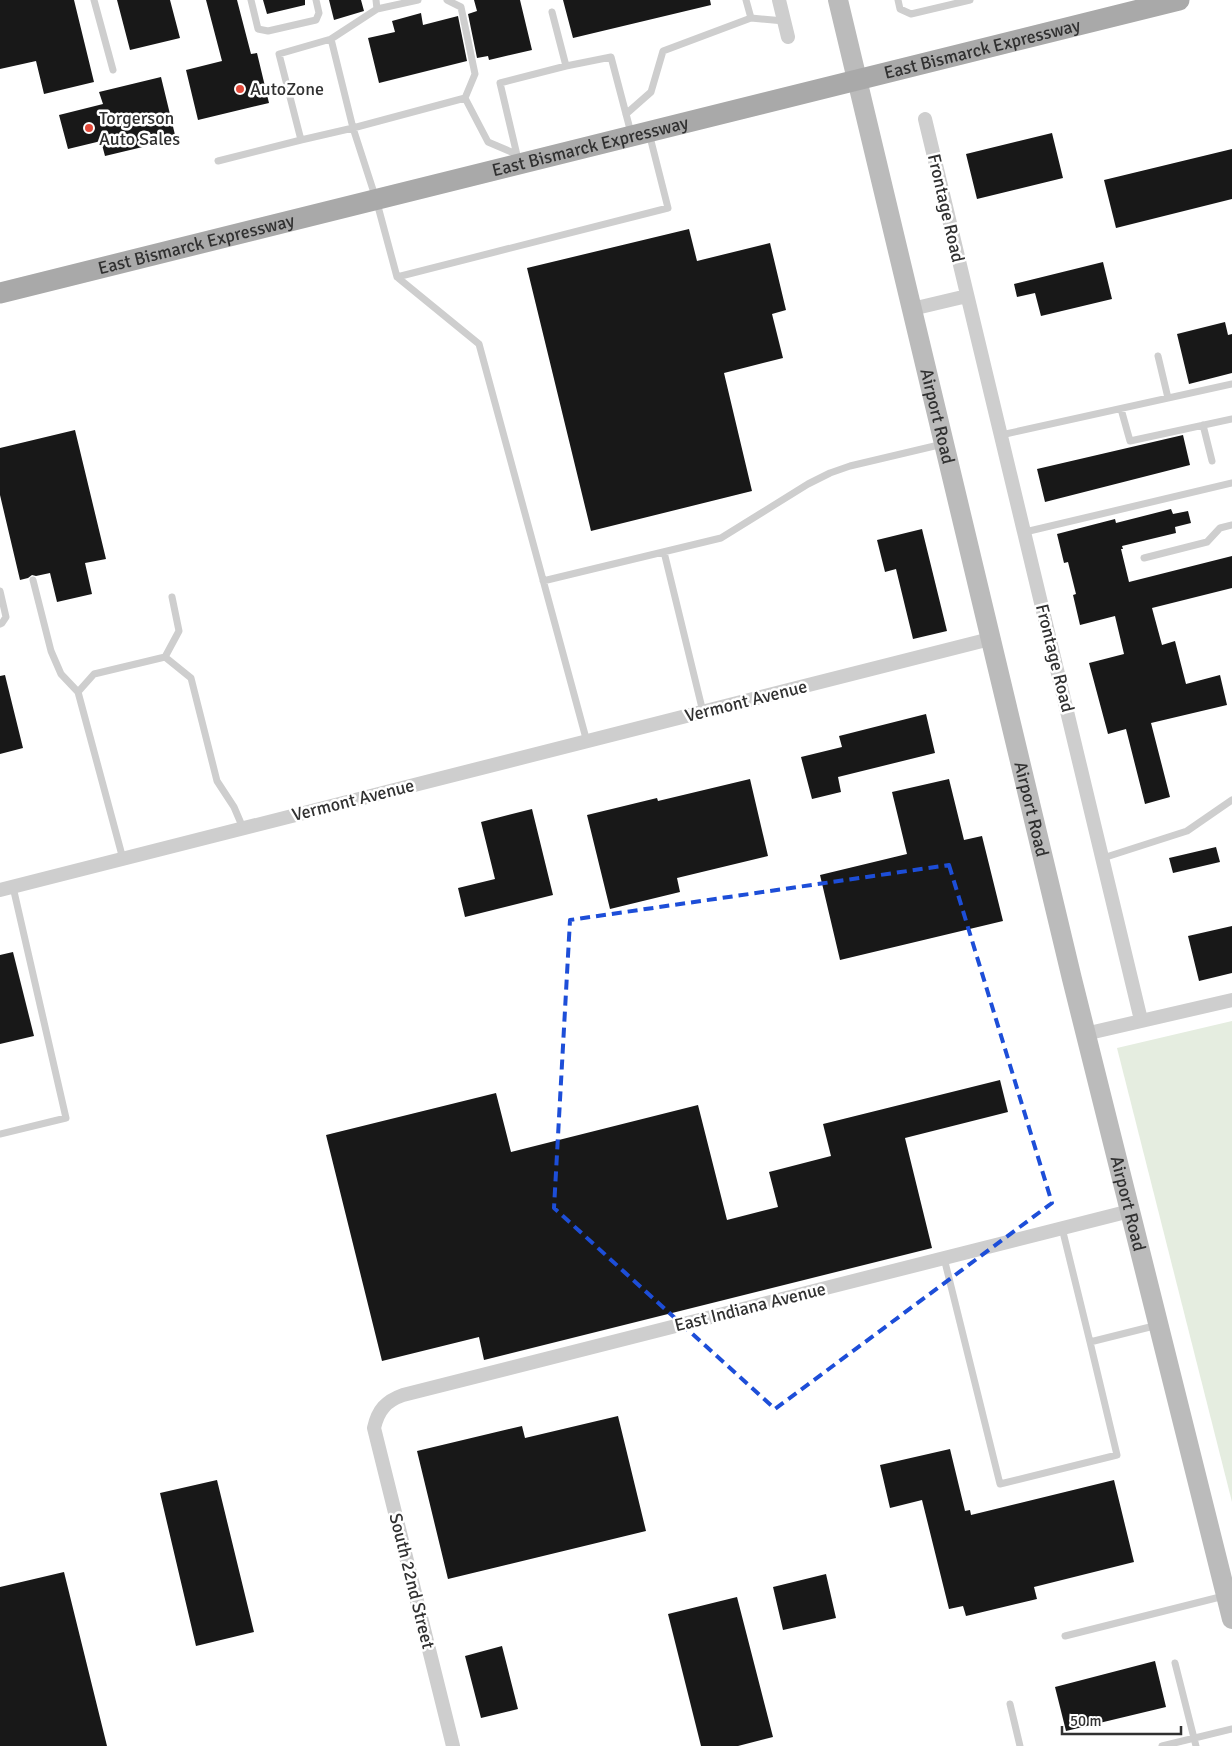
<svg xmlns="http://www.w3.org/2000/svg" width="1232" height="1746" font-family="Signika,sans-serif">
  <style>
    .green { fill: #e5ede0 }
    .building { fill: #181818 }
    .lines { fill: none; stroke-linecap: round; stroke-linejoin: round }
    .lane { stroke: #cecece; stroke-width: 7 }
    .street { stroke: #cecece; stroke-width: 14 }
    .secondary { stroke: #bbb; stroke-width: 20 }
    .primary { stroke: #a9a9a9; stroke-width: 21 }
    .marked { fill: none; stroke: #1d4ed8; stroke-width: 4; stroke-dasharray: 10 6; stroke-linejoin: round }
    .poi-dot { fill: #e1493a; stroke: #fff; stroke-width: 2 }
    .labels { text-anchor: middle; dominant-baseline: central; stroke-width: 5; stroke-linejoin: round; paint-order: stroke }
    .street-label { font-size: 18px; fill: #313131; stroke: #fff }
    .poi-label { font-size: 18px; fill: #313131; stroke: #fff; text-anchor: start }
  </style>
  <rect width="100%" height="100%" fill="#fff"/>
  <path class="green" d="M1232,1021V1502L1117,1048Z"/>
  <path class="building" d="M0,0H74L94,82L44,94L36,61L0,69Z
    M117,0H170L180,38L130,50Z
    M206,0H237L251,54L257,53L269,103L198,120L186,70L222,61Z
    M263,0H305V5L267,14Z
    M329,0H361L364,11L334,20Z
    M474,0H520L532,50L489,60L488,56L477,58L468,14L477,11Z
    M563,0H710L711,5L573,38Z
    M421,13L423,25L458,16L467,61L379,83L368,38L395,32L392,21Z
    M161,77L176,139L105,156L101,141L68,149L59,115L103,104L99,92Z
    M1052,133L1063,178L977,199L966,154Z
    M1232,149V199L1116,228L1104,180Z
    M689,229L697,261L770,243L786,310L772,314L783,358L724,373L752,491L591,531L527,268Z
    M1103,262L1112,299L1041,316L1035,293L1017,297L1014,284Z
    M1225,322L1228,335L1232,334V373L1189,384L1177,334Z
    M75,430L106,559L85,563L92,594L57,602L50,573L36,576L32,575L28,578L20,580L0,495V448Z
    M1183,435L1190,465L1045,502L1037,469Z
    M1171,509L1173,514L1188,511L1191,523L1175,527L1176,533L1122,546L1123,549H1121L1129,582L1232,556V588L1152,608L1162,645L1175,641L1186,684L1220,675L1227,705L1151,723L1170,797L1145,804L1126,729L1108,734L1089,663L1124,654L1115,616L1080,625L1073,595L1076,594L1068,562L1064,563L1057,534L1115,519L1116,523Z
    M922,529L947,631L913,639L896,569L885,572L877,540Z
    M5,675L23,748L0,754V676Z
    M926,714L935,753L838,777L841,792L812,799L801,757L842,747L839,736Z
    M750,779L768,856L677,878L680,892L610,909L587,815L657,798L658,801Z
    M949,779L964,840L982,836L1003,921L840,960L820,875L907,854L892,792Z
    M532,809L553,895L465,917L458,888L495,879L481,822Z
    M1216,847L1220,862L1173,873L1169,858Z
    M1232,926V973L1199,981L1188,936Z
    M13,952L34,1036L0,1044V955Z
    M1000,1080L1008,1112L905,1138L932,1248L484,1360L479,1337L382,1361L326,1135L496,1093L511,1152L698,1105L727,1220L778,1207L769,1172L831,1156L823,1124Z
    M618,1416L646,1531L448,1579L417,1451L522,1426L525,1438Z
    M950,1449L965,1511L970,1510L971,1515L1114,1480L1134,1562L1034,1587L1037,1599L966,1616L963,1606L949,1609L922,1500L890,1508L880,1465Z
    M217,1480L254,1632L196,1646L160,1493Z
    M64,1572L107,1746H0V1587Z
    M826,1574L836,1618L783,1630L773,1587Z
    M737,1597L773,1737L738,1746H701L668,1614Z
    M502,1646L518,1709L481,1718L465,1656Z
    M1155,1661L1166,1707L1066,1731L1055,1687Z"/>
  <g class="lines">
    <path class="lane" d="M94,0L113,70
      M251,0L258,29L268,31L316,20L319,13L316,0
      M376,0L377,9
      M447,0L461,7L475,74L465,98
      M898,0L900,9L911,14L970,0
      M552,12L566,66
      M751,18L784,21
      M331,39L353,128L301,140L279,54Z
      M331,39L377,9L418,0
      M626,114L651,92L663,51L751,18L746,0
      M516,154L488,142L465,98L353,128L376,199L397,277L479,344L587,742
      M517,155L500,83L566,66L611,57L631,133
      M218,161L301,140
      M397,277L668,208L649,133
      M1158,356L1168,398
      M1121,409L1130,441L1232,419
      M1203,425L1212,461
      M1001,435L1232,384
      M1025,532L1232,483
      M664,552L703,712
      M1144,558L1207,542L1220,528L1232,525
      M33,580L51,651L61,674L78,692
      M543,581L721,538L808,484L830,473L850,466L943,444
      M0,591L6,617L2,623L0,624
      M165,657L179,631L172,597
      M1103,858L1187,831L1232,800
      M123,859L78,692L94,674L165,657L191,678L217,781L234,807L243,828
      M0,1134L66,1118L13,887
      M1062,1228L1090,1342
      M944,1258L1000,1484L1117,1455L1090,1342L1158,1325
      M1065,1636L1224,1596
      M1175,1663L1196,1746
      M1010,1704L1020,1746
      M1162,1746L1232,1729"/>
    <path class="street" d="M779,0L788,37
      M925,119L1141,1020
      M912,309L967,296
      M0,890L990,639
      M1085,1034L1232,1000
      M453,1746L374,1428C378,1410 386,1401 403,1395L1130,1211"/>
    <path class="secondary" id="s1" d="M838,0L1072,979L1232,1619"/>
    <path class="primary" id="s2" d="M0,293L1179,0"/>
  </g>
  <path class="marked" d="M949,865L1052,1203L775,1409L554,1208L570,920Z"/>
  <g class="poi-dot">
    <circle cx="240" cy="89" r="5"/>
    <circle cx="89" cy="128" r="5"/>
  </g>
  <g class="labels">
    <g class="street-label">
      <text stroke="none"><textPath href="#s2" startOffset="1012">East Bismarck Expressway</textPath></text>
      <text stroke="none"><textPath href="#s2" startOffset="608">East Bismarck Expressway</textPath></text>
      <text transform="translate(946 208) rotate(77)">Frontage Road</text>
      <text stroke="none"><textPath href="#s2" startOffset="202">East Bismarck Expressway</textPath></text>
      <text stroke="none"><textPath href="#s1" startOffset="428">Airport Road</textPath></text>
      <text transform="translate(1055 658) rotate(76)">Frontage Road</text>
      <text transform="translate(746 701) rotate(-14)">Vermont Avenue</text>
      <text transform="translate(353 800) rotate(-14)">Vermont Avenue</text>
      <text stroke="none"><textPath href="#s1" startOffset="832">Airport Road</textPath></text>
      <text stroke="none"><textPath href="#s1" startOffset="1238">Airport Road</textPath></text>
      <text transform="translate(750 1307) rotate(-14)">East Indiana Avenue</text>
      <text transform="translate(412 1581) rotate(76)">South 22nd Street</text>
    </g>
    <g class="poi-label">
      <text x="250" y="89">AutoZone</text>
      <text x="99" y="118">Torgerson<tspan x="99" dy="21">Auto Sales</tspan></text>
    </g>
  </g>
  <path d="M1062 1726v8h119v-8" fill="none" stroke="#313131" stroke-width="2.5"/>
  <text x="1070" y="1726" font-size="15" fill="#313131" stroke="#ffffff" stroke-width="4" paint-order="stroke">50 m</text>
</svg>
